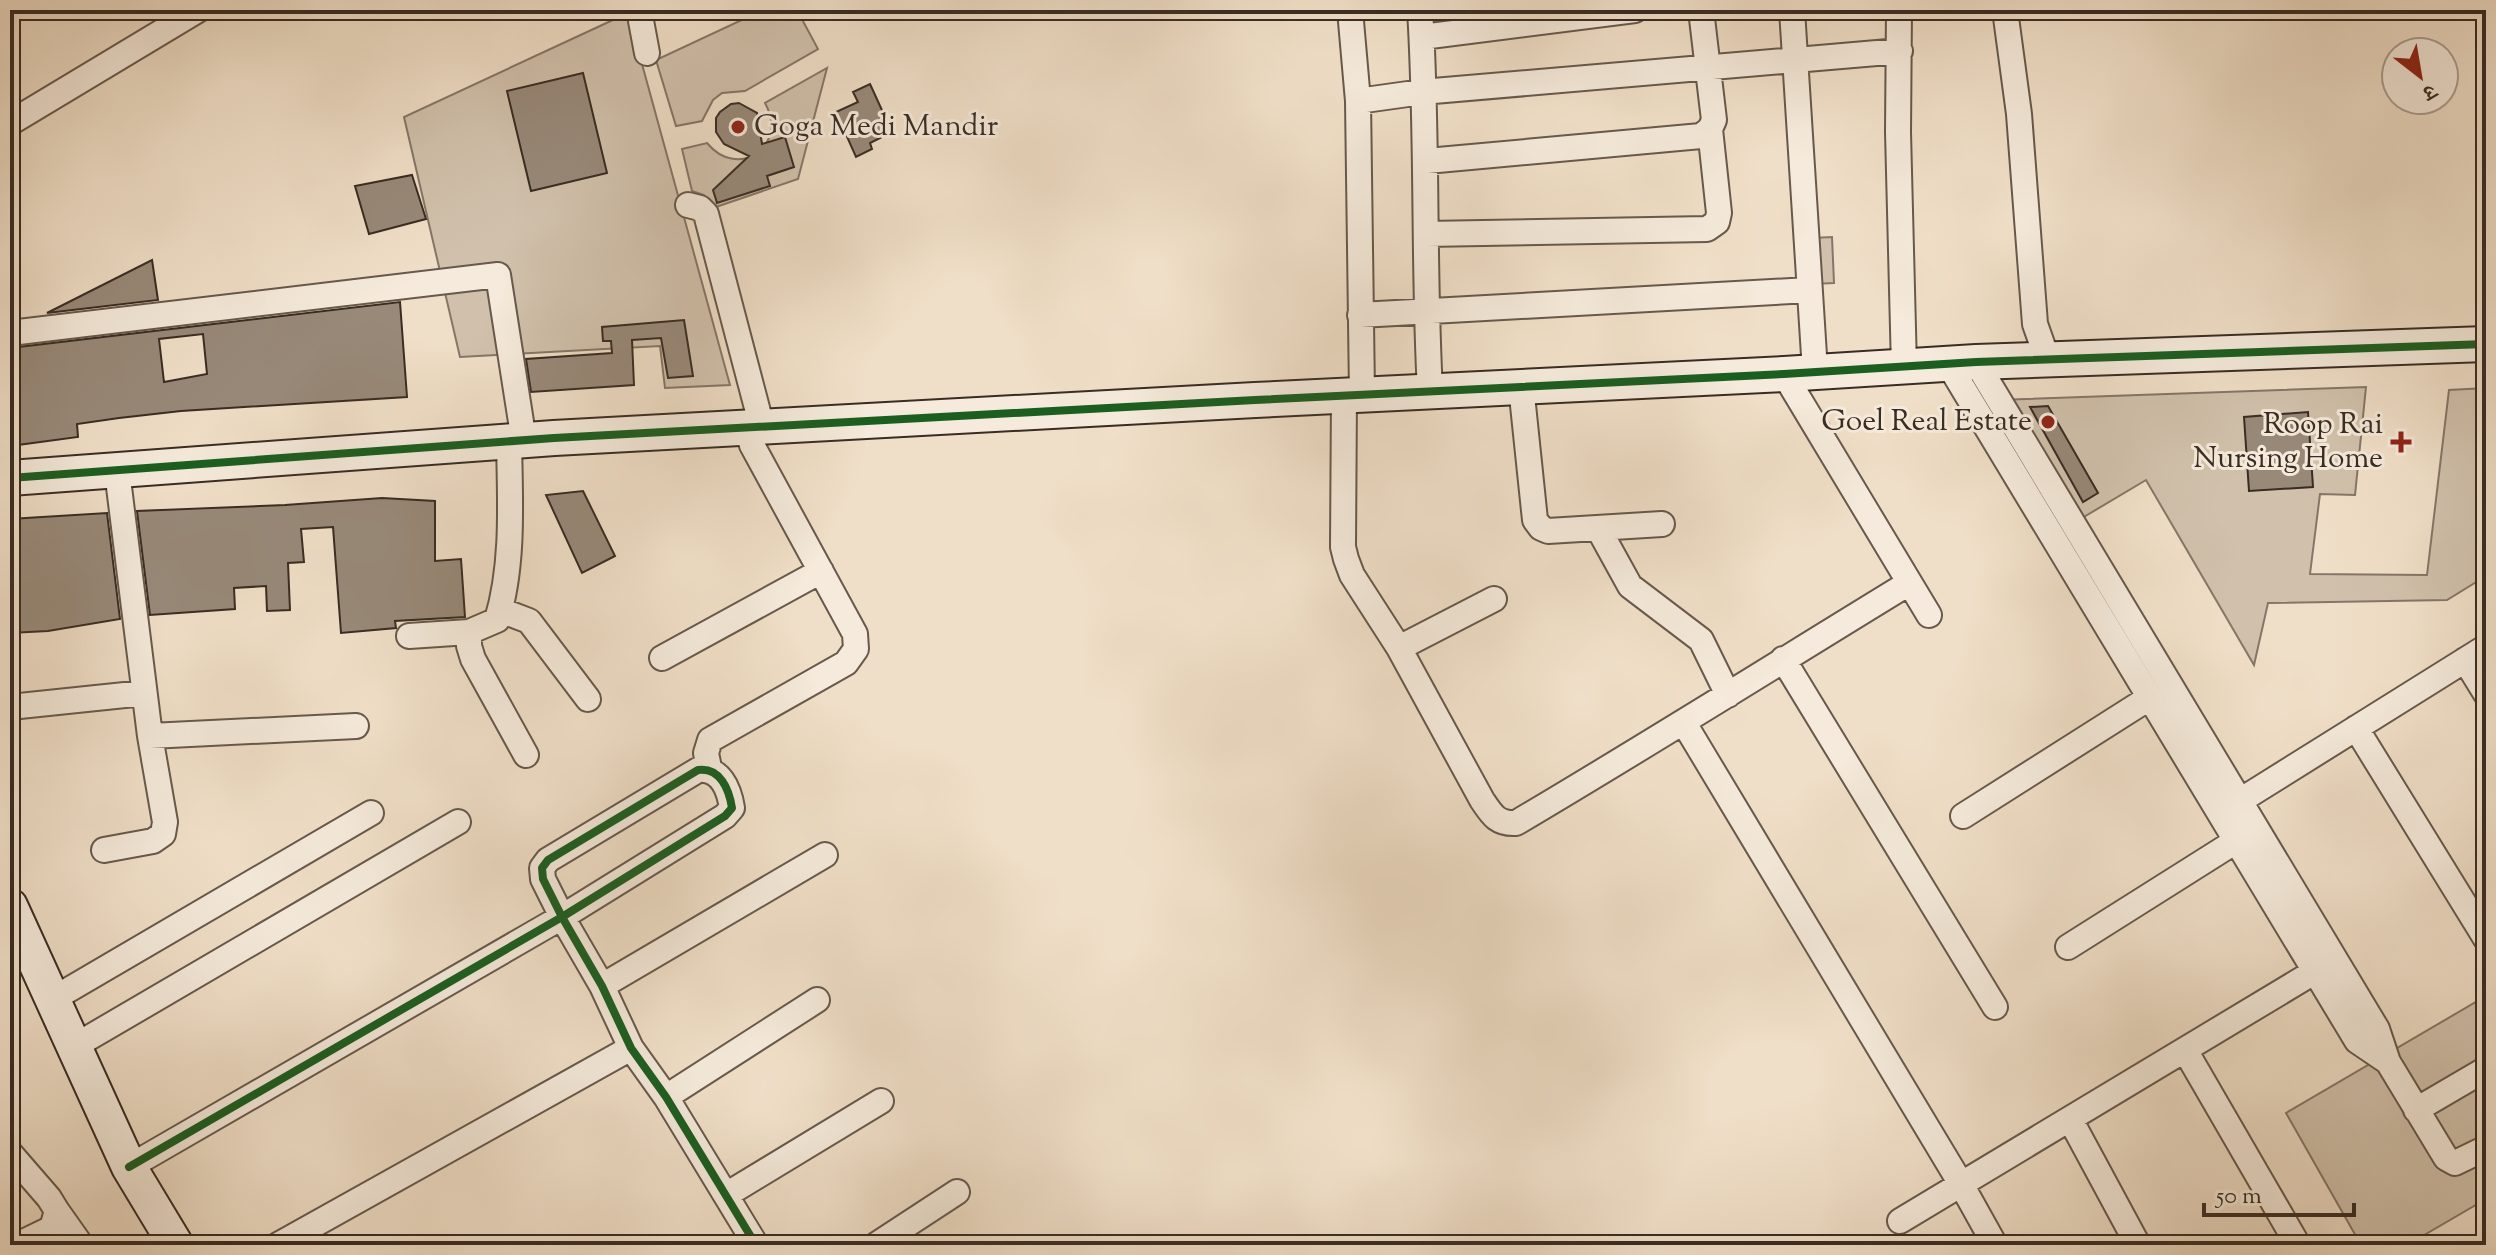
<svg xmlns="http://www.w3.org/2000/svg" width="2496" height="1255" font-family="'Sorts Mill Goudy','Noto Serif Devanagari',serif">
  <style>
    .green { fill: #d1c1ac; stroke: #857668; stroke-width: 2 }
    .building { fill: #988979; stroke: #392c23; stroke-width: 2; fill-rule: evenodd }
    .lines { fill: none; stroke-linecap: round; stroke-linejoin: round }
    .street-casing { stroke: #67594c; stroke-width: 28 }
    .secondary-casing { stroke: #392c23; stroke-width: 38 }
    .street { stroke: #f5eadb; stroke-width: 24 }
    .secondary { stroke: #f5eadb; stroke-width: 34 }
    .cycleway-casing { stroke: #f5eadb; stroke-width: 13 }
    .cycleway { stroke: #1b5e20; stroke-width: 8 }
    .poi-dot { fill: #8f2418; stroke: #f5eadb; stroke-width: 3 }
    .labels { text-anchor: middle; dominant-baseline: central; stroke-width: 6; stroke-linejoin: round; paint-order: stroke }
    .poi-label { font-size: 30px; fill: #392c23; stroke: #f5eadb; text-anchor: end }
  </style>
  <rect width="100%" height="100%" fill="#f0dfc8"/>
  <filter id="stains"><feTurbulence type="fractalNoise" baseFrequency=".0025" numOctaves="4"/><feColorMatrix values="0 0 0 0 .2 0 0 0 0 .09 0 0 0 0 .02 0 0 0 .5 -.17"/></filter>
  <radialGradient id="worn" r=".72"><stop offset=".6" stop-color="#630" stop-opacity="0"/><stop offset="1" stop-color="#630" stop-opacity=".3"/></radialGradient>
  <path class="green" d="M763,10H797L818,49L745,91L722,93L713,100L702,121L676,126L656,60Z
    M628,13L730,385L665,388L660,346L460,357L404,117Z
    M827,68L798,179L713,208L704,195L692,191L682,149L707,143C738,181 789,146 765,103Z
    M1832,237L1834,283L1813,284L1811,238Z
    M2366,387L2355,495L2320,494L2310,574L2427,575L2449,390L2486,388V576L2447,600L2268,603L2254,665L2146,480L2072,524L1997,400Z
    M2486,996V1199L2407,1245H2361L2286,1113Z"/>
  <path class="building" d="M583,73L607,173L531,191L507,91Z
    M870,84L892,132L870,143L872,149L856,157L836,112L858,102L853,92Z
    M739,103L757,113L762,144L785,137L794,167L767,176L770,186L717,203L713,190L749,156L724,144L716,132V118L720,112L731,104Z
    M412,175L426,219L369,234L355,186Z
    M152,260L158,300L47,313Z
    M400,302L407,397L181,411L119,418L77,424L78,437L10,446V348ZM203,334L207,374L164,382L159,339Z
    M684,320L693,376L668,378L661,338L632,340L634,385L531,392L526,359L612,353L611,341H603L602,327Z
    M2048,406L2098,493L2083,502L2030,407Z
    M2308,412L2313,487L2249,491L2244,417Z
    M583,491L615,556L582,573L546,495Z
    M382,498L435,501V561L461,559L465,617L395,621L396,628L341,633L333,527L301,529L304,562L288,563L290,610L267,611L266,586L234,588L235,609L150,615L137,511L285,505Z
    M107,513L120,619L48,631L10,633V519Z"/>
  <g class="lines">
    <defs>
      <path id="street" d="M639,10L647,53
        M1350,10L1358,101L1362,394
        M1420,10C1428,137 1423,264 1430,391
        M1792,10L1815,371
        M1899,10L1898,132L1904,368
        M2005,10L2019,114L2035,324L2048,361
        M1422,37L1635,10
        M1358,101L1422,92L1900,51
        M10,123L198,10
        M1427,161L1701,136L1710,129L1714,120L1701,10
        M688,205L700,208L706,214L762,427
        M1426,234L1707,229L1717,222L1719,213L1710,129
        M1360,315L1809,290
        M10,333L498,275L524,441
        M1976,362L2377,1029L2388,1062L2446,1158L2455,1163L2486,1148
        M1949,365L2357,1041L2388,1062
        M1784,374L1929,615
        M1521,386L1535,520L1541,528L1548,531L1662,524
        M1344,395L1343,547L1346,559L1352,575L1399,648L1482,800C1492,815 1497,824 1516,823C1648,745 1778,663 1909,583
        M1598,528L1630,586L1701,640L1728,695
        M500,610L529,621L588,699
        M469,632V646L473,659L526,755
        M409,636L469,632L497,620C514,564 510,500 509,442
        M1399,648L1494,599
        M662,658L821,571
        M1783,659L1995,1007
        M2465,660L2486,694
        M10,707L144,693
        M1684,723L1961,1184L1995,1245
        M2356,728L2486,939
        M150,736L356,726
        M709,768L706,753L710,740L846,663L856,649L855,634L752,445L747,428
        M2238,802L2486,647
        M1963,816L2149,698
        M104,850L153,841L163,834L165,822L150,736L117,471
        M2068,947L2236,841
        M602,986L825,855
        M53,999L371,813
        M75,1046L458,822
        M2185,1050L2298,1245
        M666,1097L817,1000
        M2416,1110L2486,1069
        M2070,1119L2138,1245
        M10,1153L49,1198L57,1211L52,1228L17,1245
        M129,1167L562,917L725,816L732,808C729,789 720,767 698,770L548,860L542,868L543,879L562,917L602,986L631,1048L666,1097L756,1245
        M726,1195L881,1101
        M57,1211L81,1245
        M1900,1221L2314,972
        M278,1245L631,1048
        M876,1245L957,1192"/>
      <path id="secondary" d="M10,478L554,438L1255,400L1784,374L1976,362L2486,344
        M10,906L129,1167L176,1245"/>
    </defs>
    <use href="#street" class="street-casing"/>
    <use href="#secondary" class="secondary-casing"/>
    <use href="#street" class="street"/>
    <use href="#secondary" class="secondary"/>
    <defs>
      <path id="cycleway" d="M10,478L554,438L1255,400L1784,374L1976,362L2486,344
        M129,1167L562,917L725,816L732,808C729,789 720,767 698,770L548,860L542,868L543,879L562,917L602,986L631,1048L666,1097L756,1245"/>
    </defs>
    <use href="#cycleway" class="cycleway-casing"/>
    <use href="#cycleway" class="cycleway"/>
  </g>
  <g class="poi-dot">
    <circle cx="738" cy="127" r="8"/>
    <circle cx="2048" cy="422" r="8"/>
    <path d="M2397 430h8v8h8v8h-8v8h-8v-8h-8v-8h8z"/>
  </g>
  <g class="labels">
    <g class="poi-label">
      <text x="754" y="127" text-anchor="start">Goga Medi Mandir</text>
      <text x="2032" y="422">Goel Real Estate</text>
      <text x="2383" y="425">Roop Rai<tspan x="2383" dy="34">Nursing Home</tspan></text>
    </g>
  </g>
  <rect width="2496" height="1255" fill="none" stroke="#f0dfc8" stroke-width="40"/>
  <rect x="12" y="12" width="2472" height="1231" fill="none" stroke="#392c23" stroke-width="4"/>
  <rect x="20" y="20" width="2456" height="1215" fill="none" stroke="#392c23" stroke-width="2"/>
  <g transform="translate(2420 76) rotate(149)"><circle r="38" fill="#f5eadb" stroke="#aa9e91" stroke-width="2"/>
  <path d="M0-6L14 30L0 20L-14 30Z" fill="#8f2418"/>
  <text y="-12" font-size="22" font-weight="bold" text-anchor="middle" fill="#392c23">उ</text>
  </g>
  <path d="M2204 1203v12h150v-12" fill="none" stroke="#392c23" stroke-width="4"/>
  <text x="2216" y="1203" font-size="24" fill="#392c23" stroke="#f5eadb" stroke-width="6" paint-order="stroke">50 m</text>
  <rect width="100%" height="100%" filter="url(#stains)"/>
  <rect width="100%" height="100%" fill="url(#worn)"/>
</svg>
